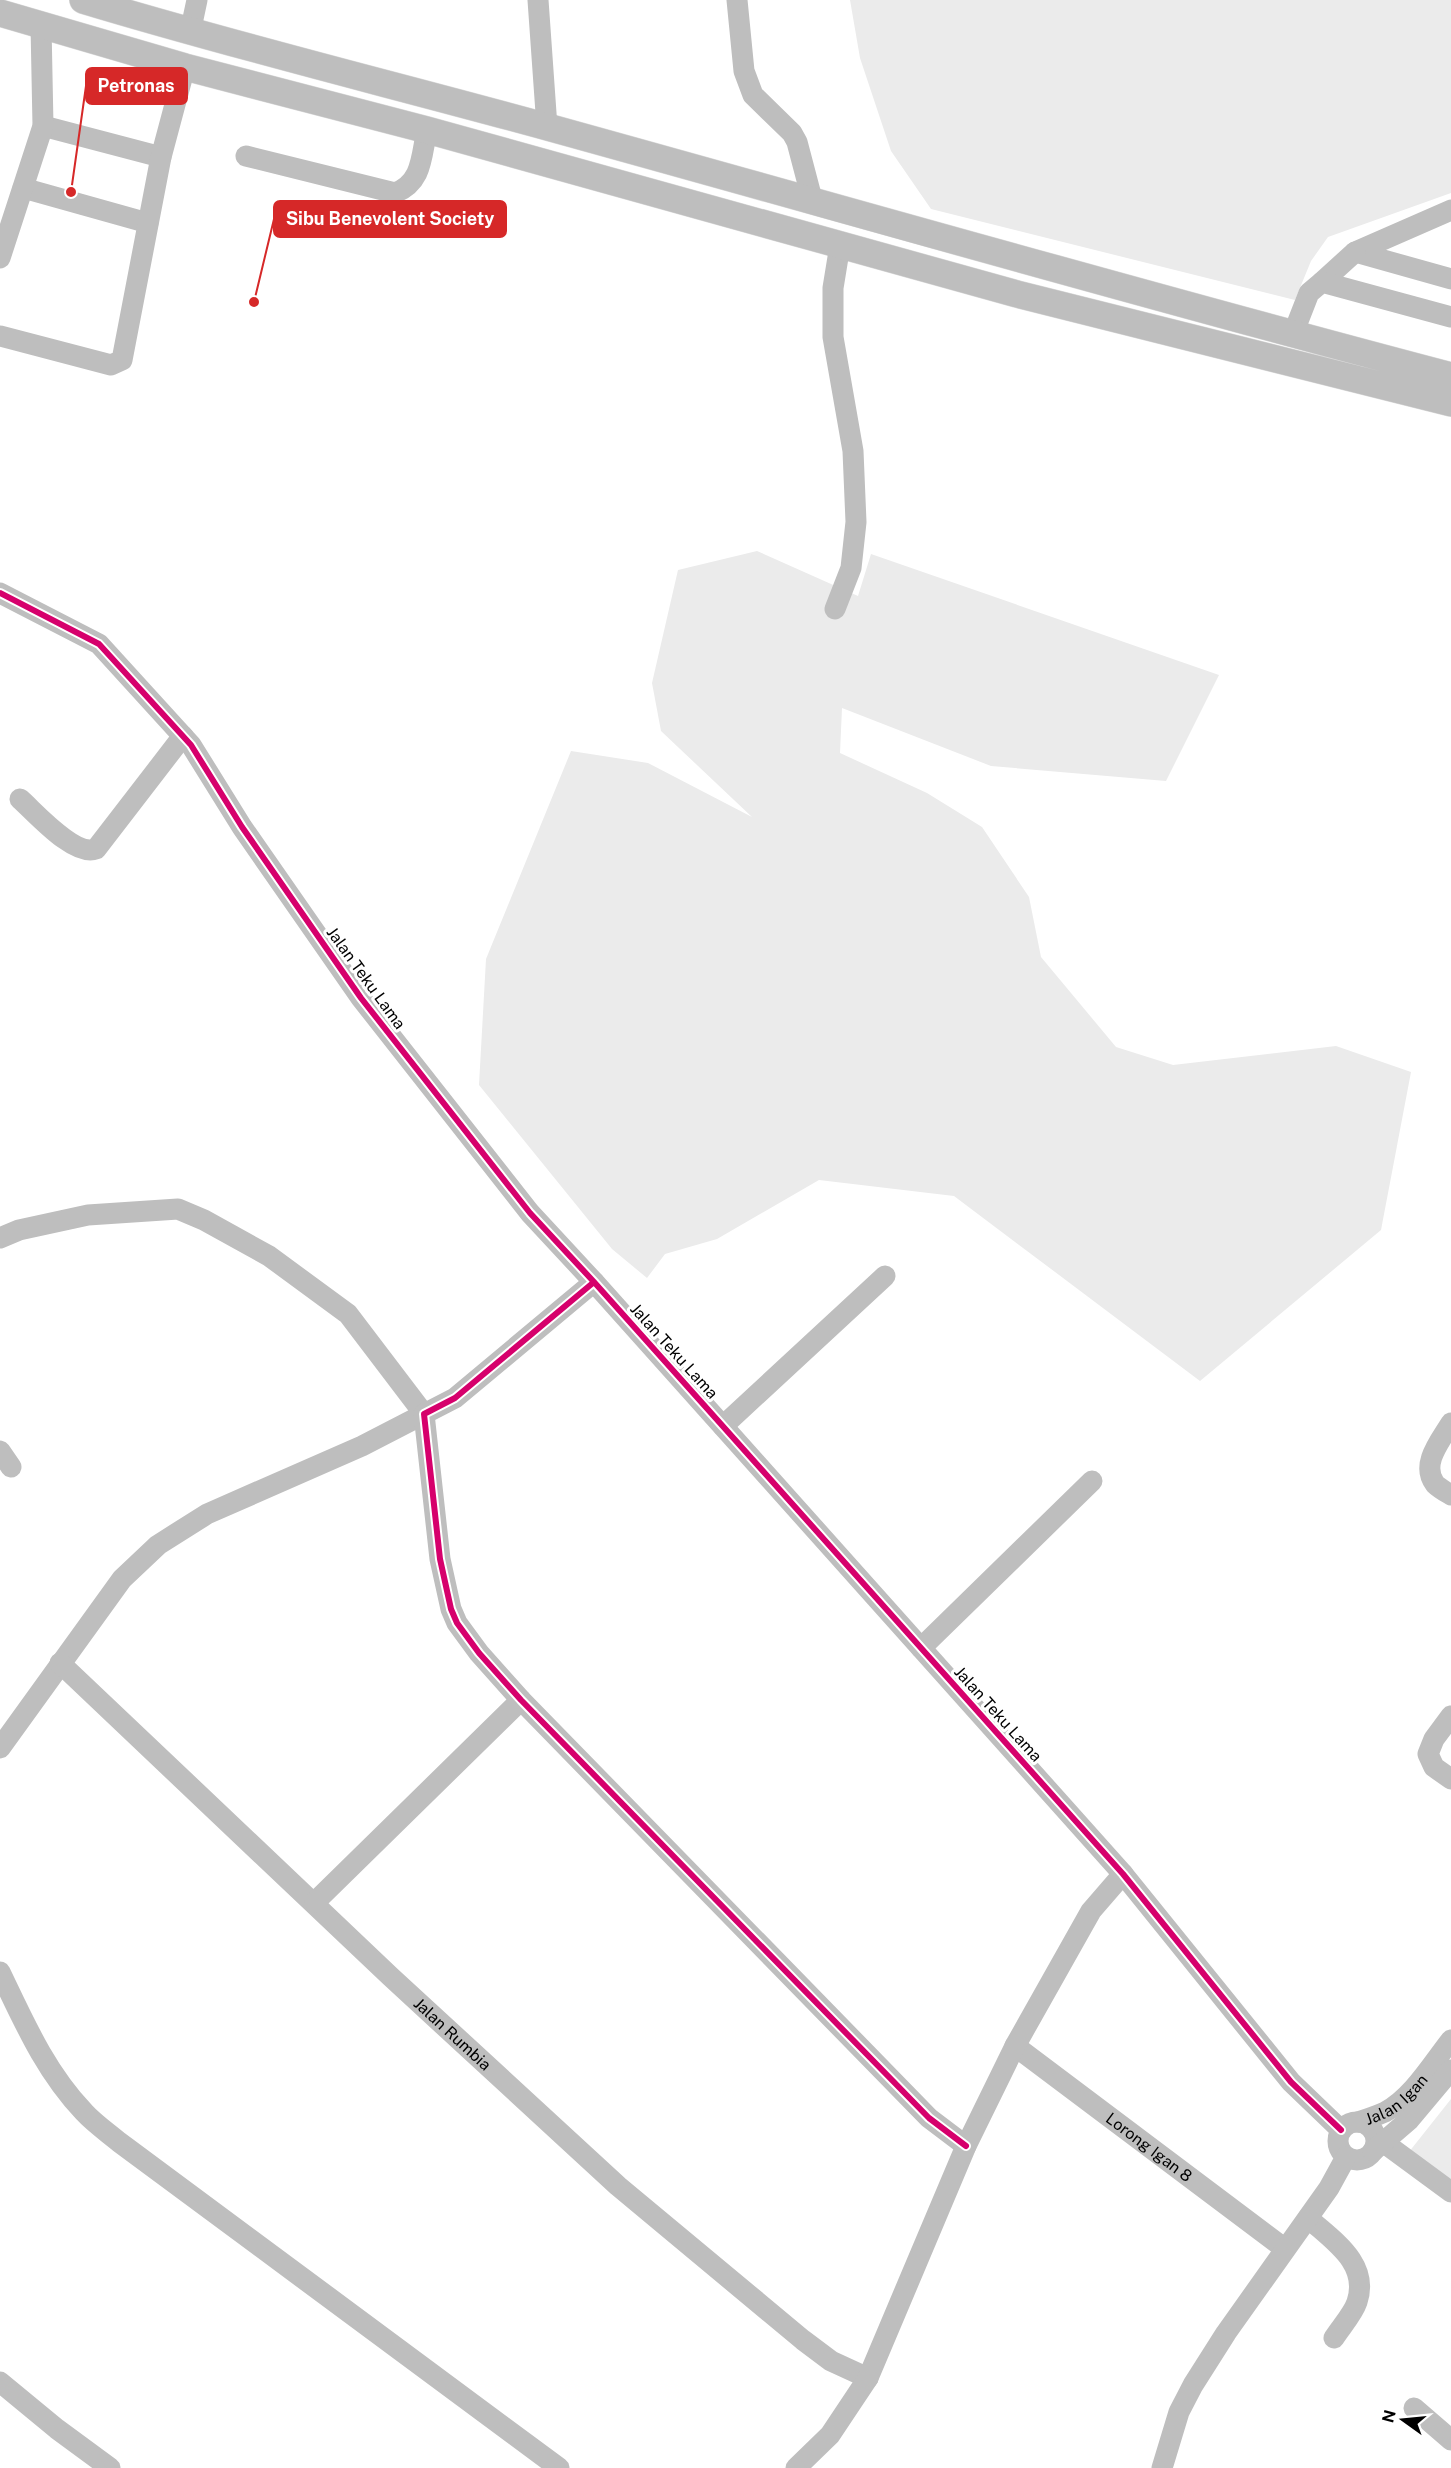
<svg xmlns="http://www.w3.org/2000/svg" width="1451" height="2468" font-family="'Public Sans',sans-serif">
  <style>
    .green { fill: #ebebeb }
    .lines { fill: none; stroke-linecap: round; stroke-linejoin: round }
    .major-casing { stroke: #dbdbdb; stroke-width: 28 }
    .minor { stroke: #bebebe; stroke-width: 21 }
    .major { stroke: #bebebe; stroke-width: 27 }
    .cycleway-casing { stroke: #fff; stroke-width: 10 }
    .cycleway { stroke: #d6006c; stroke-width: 6 }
    .labels { text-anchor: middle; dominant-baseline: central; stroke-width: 6; stroke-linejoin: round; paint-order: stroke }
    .street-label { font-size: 16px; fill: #000; stroke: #fff }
    .leader { fill: none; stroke: #d62828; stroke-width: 2 }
    .callout-dot { fill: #d62828; stroke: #fff; stroke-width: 2 }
    .callout { fill: #d62828; stroke: #d62828; stroke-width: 2 }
    .callout-label { font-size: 18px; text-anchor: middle; font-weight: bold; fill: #fff }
  </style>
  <rect width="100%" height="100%" fill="#fff"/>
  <path class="green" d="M850,0H1451V193L1328,237L1311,261L1295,300L931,209L891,151L860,58Z
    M757,551L858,596L871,554L1219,675L1166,781L991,766L842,708L840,753L927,793L982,827L1029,897L1041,957L1116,1047L1173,1065L1336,1046L1411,1072L1381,1230L1200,1381L954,1196L819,1180L717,1239L665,1254L647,1278L612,1249L479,1085L486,959L571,751L648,763L752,817L661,731L652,683L678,570Z
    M1451,2099V2201L1401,2162Z"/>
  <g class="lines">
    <defs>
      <path id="major" d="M83,0C238,47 395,85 551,128C851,211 1150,297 1451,376
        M0,13L185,67L427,130L1017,294L1451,403"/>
    </defs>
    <use href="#major" class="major-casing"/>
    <g class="minor">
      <path d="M538,0L547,127"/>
      <path d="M737,0L744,71L753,95L792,133L797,142L812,199"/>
      <path d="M190,33L197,0"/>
      <path d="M43,126L161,157"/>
      <path d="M246,156L395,193C423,182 421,156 427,130"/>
      <path d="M23,188L148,223"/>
      <path d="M1451,210L1355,252L1451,279"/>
      <path d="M0,258L43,126L41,25"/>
      <path d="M1322,282L1355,252"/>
      <path d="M1293,334L1309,293L1322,282L1451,317"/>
      <path d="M0,336L111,365L122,360L161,157L185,67"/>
      <path d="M0,593L99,644L191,745L242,827L361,998L530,1213L594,1282L1123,1874L1291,2082L1341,2130"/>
      <path d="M835,609L851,568L856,522L853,451L833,337V288L840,245"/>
      <path d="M20,799C36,813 74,857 96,849L183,736"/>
      <path d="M0,1238L19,1230L88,1215L178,1209L204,1220L269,1256L348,1314L424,1414L362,1446L207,1514L158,1545L122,1579L0,1748"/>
      <path d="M594,1282L455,1398L424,1414L440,1559L451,1609L457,1623L479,1653L521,1700L929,2118L966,2146"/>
      <path d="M1451,1423C1441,1440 1420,1464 1435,1484C1439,1488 1446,1492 1451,1495"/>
      <path d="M723,1426L885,1276"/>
      <path d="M0,1451L11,1467"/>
      <path d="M921,1648L1092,1481"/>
      <path id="s1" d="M60,1663L391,1977L618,2186L803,2340L831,2361L868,2378"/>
      <path d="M1451,1716L1434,1739L1428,1754L1434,1767L1451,1779"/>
      <path d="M315,1902L521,1700"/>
      <path d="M0,1972C24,2022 45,2071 84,2112C94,2123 107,2132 119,2142L559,2468"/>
      <path id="s2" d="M1015,2046L1285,2249"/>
      <path id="s3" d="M1358,2122C1367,2119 1376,2116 1385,2112C1412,2098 1432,2064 1451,2040"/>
      <circle cx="1357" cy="2141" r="19"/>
      <path d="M1383,2142L1451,2192"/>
      <path d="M1373,2151L1409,2120L1451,2070"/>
      <path d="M1308,2218C1332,2240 1370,2263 1357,2302C1353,2314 1341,2327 1334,2338"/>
      <path d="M0,2382L57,2429L110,2468"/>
      <path d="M1414,2408L1451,2440"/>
      <path d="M796,2468L830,2435L868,2378L966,2146L1015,2046L1091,1911L1123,1874"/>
      <path d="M1162,2468L1179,2412L1193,2385L1226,2333L1329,2188L1346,2157"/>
    </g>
    <use href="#major" class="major"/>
    <defs>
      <path id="cycleway" d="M0,593L99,644L191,745L242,827L361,998L530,1213L594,1282L1123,1874L1291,2082L1341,2130
        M594,1282L455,1398L424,1414L440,1559L451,1609L457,1623L479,1653L521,1700L929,2118L966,2146"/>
    </defs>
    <use href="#cycleway" class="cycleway-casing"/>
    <use href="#cycleway" class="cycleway"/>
  </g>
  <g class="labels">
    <g class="street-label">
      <text transform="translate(366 978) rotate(54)">Jalan Teku Lama</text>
      <text transform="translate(674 1351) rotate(48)">Jalan Teku Lama</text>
      <text transform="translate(998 1714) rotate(48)">Jalan Teku Lama</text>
      <text stroke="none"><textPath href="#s1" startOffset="540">Jalan Rumbia</textPath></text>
      <text stroke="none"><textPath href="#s3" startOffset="45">Jalan Igan</textPath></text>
      <text stroke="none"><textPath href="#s2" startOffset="168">Lorong Igan 8</textPath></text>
    </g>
  </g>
  <path class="leader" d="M71 192L86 86M254 302L274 219"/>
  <g class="callout-dot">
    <circle cx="71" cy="192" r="6"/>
    <circle cx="254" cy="302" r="6"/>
  </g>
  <g class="callout">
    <rect x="86" y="68" width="101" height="36" rx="6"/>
    <rect x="274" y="201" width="232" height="36" rx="6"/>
  </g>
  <g class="callout-label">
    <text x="136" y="92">Petronas</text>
    <text x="390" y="225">Sibu Benevolent Society</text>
  </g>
  <g transform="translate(1403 2420) rotate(285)" stroke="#ffffff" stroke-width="4.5" paint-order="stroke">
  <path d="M0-4.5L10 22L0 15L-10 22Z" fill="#000000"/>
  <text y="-9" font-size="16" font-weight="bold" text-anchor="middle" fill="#000000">N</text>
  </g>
</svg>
